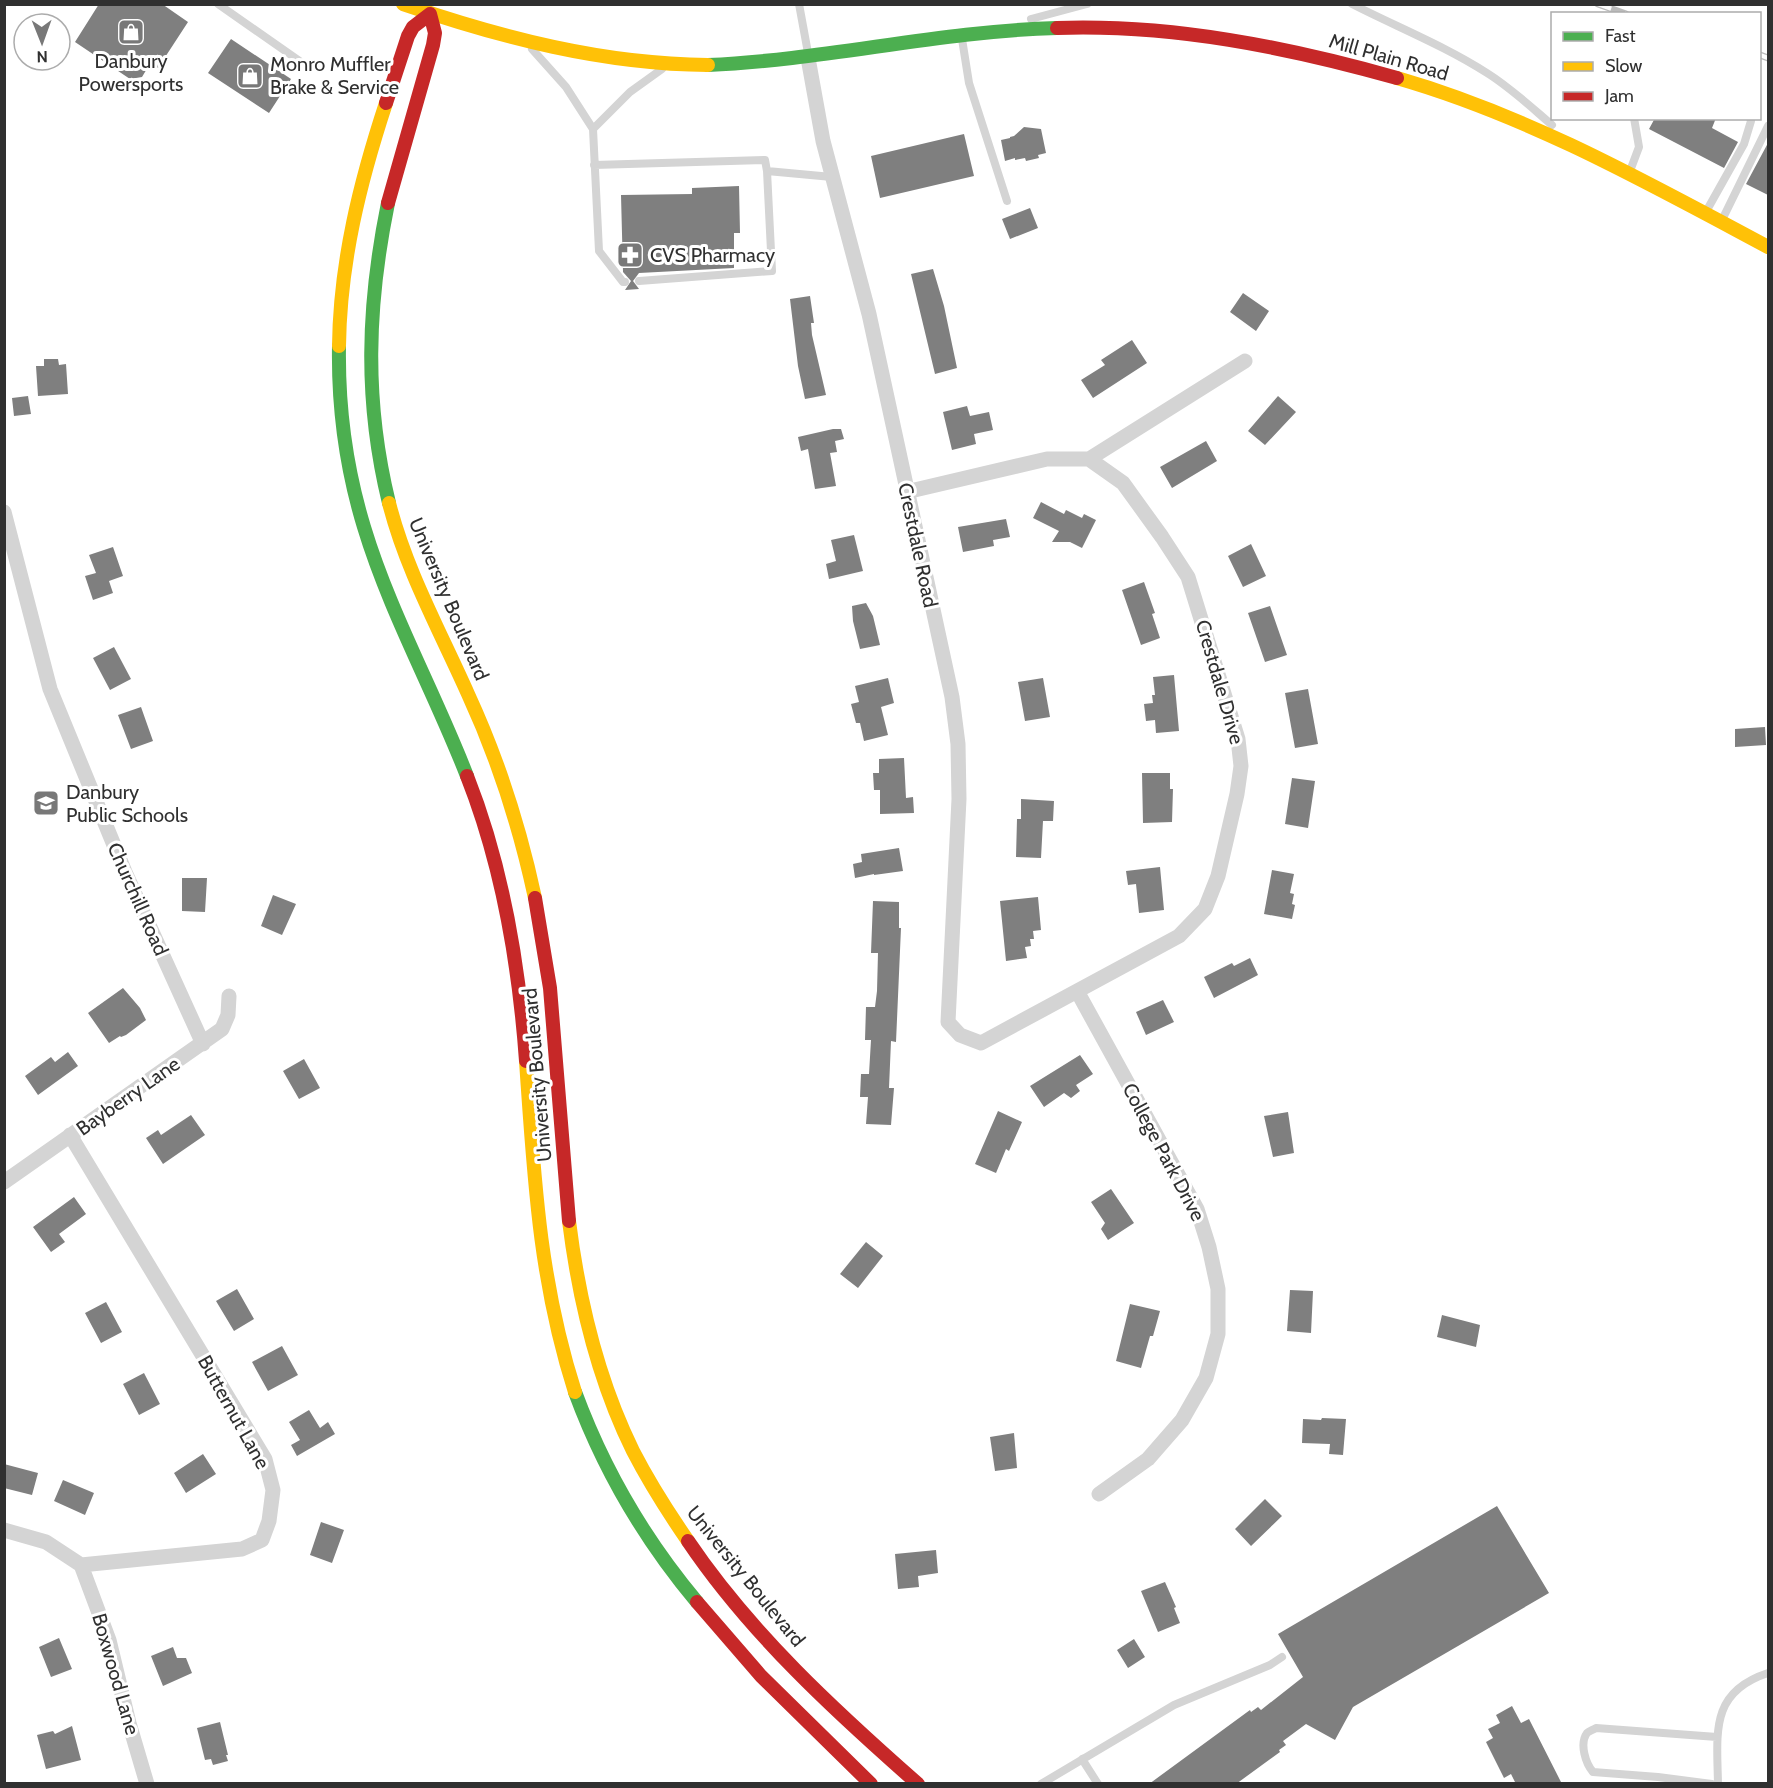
<svg xmlns="http://www.w3.org/2000/svg" width="1773" height="1788" font-family="Cabin,sans-serif">
  <style>
    .building { fill: #7f7f7f }
    .lines { fill: none; stroke-linecap: round; stroke-linejoin: round }
    .lane { stroke: #d4d4d4; stroke-width: 8 }
    .street { stroke: #d4d4d4; stroke-width: 15 }
    .fast { stroke: #4caf50; stroke-width: 14 }
    .slow { stroke: #ffc107; stroke-width: 14 }
    .jam { stroke: #c62828; stroke-width: 14 }
    .rail-casing { stroke: #bcbcbc; stroke-width: 7 }
    .rail { stroke: #fff; stroke-width: 4.5; stroke-dasharray: 14; stroke-linecap: butt }
    .labels { text-anchor: middle; dominant-baseline: central; stroke-width: 6; stroke-linejoin: round; paint-order: stroke }
    .street-label { font-size: 20px; fill: #303030; stroke: #fff }
    .poi-label { font-size: 20px; fill: #303030; stroke: #fff; text-anchor: start }
  </style>
  <rect width="100%" height="100%" fill="#fff"/>
  <path class="building" d="M99,4H162L188,22L158,68L151,62L142,77L130,79L75,42Z
    M231,39L291,79L269,113L208,73Z
    M1655,118H1716L1712,128L1738,142L1724,168L1649,129Z
    M1024,127L1041,129L1046,153L1038,155L1039,158L1026,161L1025,158L1015,160V158L1005,161L1001,140L1010,138V137L1014,136Z
    M964,134L974,176L880,198L871,156Z
    M1768,143V195L1746,184Z
    M739,186L740,233H734V268L639,273L633,281L639,289L625,290L631,281L623,272L621,195L692,194V188Z
    M1030,208L1038,228L1010,239L1002,219Z
    M933,269L944,306L957,368L935,374L911,274Z
    M1243,293L1269,311L1256,331L1230,312Z
    M810,296L814,323H811L812,335L826,395L805,399L798,366L790,299Z
    M1132,340L1147,363L1093,398L1081,380L1105,365L1101,360Z
    M44,359H58L59,365L66,364L68,394L38,396L36,366H44Z
    M28,396L31,414L14,416L12,398Z
    M1278,396L1296,412L1265,445L1248,431Z
    M967,406L970,416L989,412L993,430L974,434L976,444L952,450L943,412Z
    M833,429H841L844,439L835,441L837,452L830,453L836,486L815,489L808,449L801,451L798,437Z
    M1206,441L1217,461L1172,488L1160,467Z
    M1041,502L1064,514L1066,510L1082,518L1084,514L1096,520L1082,548L1070,542H1052L1059,531L1033,518Z
    M1006,519L1010,537L993,540L994,546L963,552L958,527Z
    M854,535L863,571L829,579L826,564L836,561L831,540Z
    M1251,544L1266,576L1243,587L1228,556Z
    M113,547L123,576L109,581L113,593L93,600L85,576L96,573L89,555Z
    M1144,582L1155,613L1152,614L1160,638L1141,645L1122,590Z
    M866,603L873,616L880,645L860,649L853,621L852,606Z
    M1270,606L1287,655L1265,662L1248,613Z
    M114,647L131,679L110,690L93,658Z
    M1174,675L1179,731L1156,733L1155,720L1146,721L1144,704L1153,703L1152,695H1155L1153,677Z
    M888,678L894,703L881,707L888,735L864,741L860,723H856L851,704L859,702L855,686Z
    M1043,678L1050,717L1025,721L1018,682Z
    M1308,689L1318,744L1295,748L1285,693Z
    M141,707L153,741L131,749L118,715Z
    M1765,727L1766,745L1735,747V729Z
    M904,758L906,798L913,797L914,813L880,814V790H874L873,773H879V759Z
    M1142,773H1170V789H1173L1172,822L1143,823Z
    M1292,778L1315,781L1308,828L1285,824Z
    M1021,799L1054,801L1053,821H1043L1041,858L1016,857L1017,819H1021Z
    M899,848L903,871L874,875V874L855,878L853,864L862,862L861,854Z
    M1160,867L1164,910L1139,913L1136,884L1128,885L1126,871Z
    M1272,870L1294,874L1290,893L1294,894L1292,904L1295,905L1292,919L1264,914Z
    M182,878H207L205,912L182,911Z
    M273,895L296,904L282,935L261,926Z
    M1038,897L1041,930L1033,931L1034,939H1030L1031,946L1025,947L1027,958L1006,961L1000,901Z
    M873,901L899,902V928H901L896,1042L891,1041L889,1088H894L891,1125L866,1124L868,1097H860L861,1074H869L871,1040H865L866,1007H875L877,991L878,953H871Z
    M1250,958L1258,975L1214,998L1204,977L1232,963L1234,966Z
    M123,988L140,1008L146,1020L126,1035L121,1037L120,1036L109,1043L88,1013Z
    M1163,1000L1174,1022L1146,1035L1136,1012Z
    M68,1052L78,1066L38,1095L25,1076L51,1057L55,1062Z
    M1080,1055L1093,1074L1076,1085L1080,1091L1071,1098L1064,1093L1044,1107L1030,1086Z
    M304,1059L320,1088L299,1099L283,1071Z
    M998,1111L1022,1122L1009,1151L1006,1149L996,1173L975,1164Z
    M1288,1112L1294,1153L1273,1157L1264,1116Z
    M191,1115L205,1135L163,1164L146,1138L158,1130L161,1135Z
    M1111,1189L1134,1223L1108,1240L1101,1229L1105,1223L1091,1202Z
    M74,1197L86,1214L59,1234L65,1242L51,1252L33,1227Z
    M866,1242L883,1256L858,1288L840,1274Z
    M237,1289L254,1319L234,1331L216,1301Z
    M1290,1290L1313,1291L1311,1333L1287,1331Z
    M106,1302L122,1332L101,1343L85,1313Z
    M1130,1304L1160,1311L1153,1336H1150L1141,1368L1116,1361Z
    M1442,1315L1480,1325L1476,1347L1437,1337Z
    M282,1346L298,1375L268,1391L252,1362Z
    M144,1373L160,1404L139,1415L123,1384Z
    M309,1410L320,1428L328,1422L335,1434L297,1456L291,1445L300,1440L289,1422Z
    M1322,1418L1346,1419L1343,1455L1329,1454L1330,1444L1302,1443L1303,1419L1321,1420Z
    M1014,1433L1017,1468L995,1471L990,1437Z
    M203,1454L216,1474L186,1493L174,1473Z
    M4,1464L38,1473L32,1495L4,1488Z
    M63,1480L94,1493L85,1515L54,1501Z
    M1265,1499L1282,1516L1251,1546L1235,1529Z
    M1497,1506L1549,1593L1353,1707L1335,1740L1306,1724L1283,1741L1286,1745L1279,1750L1280,1752L1236,1784H1149L1250,1710L1251,1712L1258,1707L1261,1710L1303,1677L1278,1634Z
    M321,1522L344,1530L332,1563L310,1555Z
    M936,1550L938,1573L918,1576L919,1587L898,1589L895,1554Z
    M1165,1582L1176,1607L1174,1608L1180,1623L1158,1632L1141,1591Z
    M59,1638L72,1669L51,1677L39,1647Z
    M1134,1639L1145,1657L1128,1668L1117,1650Z
    M173,1647L177,1658H186L192,1673L163,1686L151,1656Z
    M1512,1706L1521,1723L1529,1719L1562,1784H1516L1511,1774L1504,1778L1486,1742L1493,1738L1488,1729L1500,1723L1496,1715Z
    M220,1722L228,1755H226L228,1761L213,1765L211,1759L205,1760L197,1728Z
    M72,1726L81,1760L46,1769L37,1735L53,1731L55,1734Z"/>
  <g class="lines">
    <path class="lane" d="M218,4L311,69
      M799,4L808,53
      M1352,4C1397,27 1445,46 1487,73C1511,88 1531,107 1552,125
      M1031,19L1087,4
      M962,39L969,83L1007,201
      M532,49L566,87L593,129L599,251L623,282H625
      M593,129L630,92L662,69
      M594,165L765,160L767,171
      M1630,171L1639,147L1634,118
      M1707,210L1744,144L1751,121L1750,118
      M1723,218L1768,126
      M639,281L772,271L767,171L832,177
      M1082,1759L1098,1784
      M1041,1784L1174,1705L1270,1665L1282,1657
      M1712,1784L1658,1777L1593,1772C1586,1764 1579,1744 1587,1733C1589,1731 1593,1730 1596,1728L1717,1737
      M1718,1784C1717,1732 1710,1692 1768,1673"/>
    <path class="street" d="M808,58L823,141L869,314L952,697L958,744L959,799L948,1022L960,1035L981,1043L1179,936L1205,909L1218,876L1237,794L1241,766L1238,739L1188,577L1162,537L1123,483L1089,459
      M906,492L1047,459H1089L1245,361
      M4,512L50,689L125,872L203,1044
      M1077,991L1197,1209L1209,1247L1218,1289V1334L1206,1378L1182,1420L1148,1459L1099,1494
      M70,1135L265,1459L273,1490L269,1521L262,1540L242,1549L81,1565
      M4,1182L222,1029L228,1015L229,996
      M4,1530L46,1542L81,1565
      M81,1565L109,1640L129,1723L147,1784"/>
    <path class="fast" d="M708,65C825,60 940,31 1057,28
      M388,203C367,306 364,401 389,503
      M339,346C338,407 346,468 364,527C390,613 435,693 467,776
      M575,1392C603,1468 645,1540 697,1602"/>
    <path class="slow" d="M403,4C503,38 602,64 708,65
      M1397,78C1529,116 1648,183 1768,247
      M339,346C340,262 360,182 386,103
      M389,503C406,570 440,631 468,694C498,759 520,828 535,898
      M526,1061C534,1176 539,1280 575,1392
      M569,1221C579,1301 597,1378 633,1451C649,1482 668,1512 688,1541"/>
    <path class="jam" d="M1057,28C1172,24 1287,47 1397,78
      M386,103L408,36L413,27L430,14L435,33L433,45L388,203
      M467,776C503,867 519,964 526,1061
      M535,898L550,988L569,1221
      M688,1541C750,1633 835,1711 918,1784
      M697,1602L761,1676L871,1784"/>
    <defs>
      <path id="rail" d="M1598,4L1626,14
        M1760,55L1768,58"/>
    </defs>
    <use href="#rail" class="rail-casing"/>
    <use href="#rail" class="rail"/>
  </g>
  <defs>
    <symbol id="shop-square" viewBox="-11 -11 22 22"><rect x="-9" y="-9" width="18" height="18" rx="4" fill="#787878" stroke="#fff"/><path d="M-5-2.5h2.3a2.7 3.5 0 0 1 5.4 0H5L5.5 6h-11ZM-1.5-2.5h3a1.5 2.3 0 0 0-3 0Z" fill="#fff"/></symbol>
    <symbol id="pharmacy-square" viewBox="-11 -11 22 22"><rect x="-9" y="-9" width="18" height="18" rx="4" fill="#787878" stroke="#fff"/><path d="M-2-6h4v4h4v4h-4v4h-4v-4h-4v-4h4Z" fill="#fff"/></symbol>
    <symbol id="school-square" viewBox="-11 -11 22 22"><rect x="-9" y="-9" width="18" height="18" rx="4" fill="#787878" stroke="#fff"/><path d="M0-5L7-2L0 1L-7-2ZM-4 1L0 2.5L4 1V4Q0 6-4 4Z" fill="#fff"/></symbol>
  </defs>
  <g fill-rule="evenodd">
    <use href="#shop-square" x="116" y="17" width="30" height="30"/>
    <use href="#shop-square" x="235" y="61" width="30" height="30"/>
    <use href="#pharmacy-square" x="615" y="240" width="30" height="30"/>
    <use href="#school-square" x="31" y="788" width="30" height="30"/>
  </g>
  <g class="labels">
    <g class="street-label">
      <text transform="translate(1389 57) rotate(16)">Mill Plain Road</text>
      <text transform="translate(918 545) rotate(78)">Crestdale Road</text>
      <text transform="translate(449 599) rotate(67)">University Boulevard</text>
      <text transform="translate(1220 682) rotate(74)">Crestdale Drive</text>
      <text transform="translate(138 899) rotate(66)">Churchill Road</text>
      <text transform="translate(537 1075) rotate(-95)">University Boulevard</text>
      <text transform="translate(128 1096) rotate(-35)">Bayberry Lane</text>
      <text transform="translate(1164 1152) rotate(62)">College Park Drive</text>
      <text transform="translate(234 1412) rotate(61)">Butternut Lane</text>
      <text transform="translate(746 1576) rotate(51)">University Boulevard</text>
      <text transform="translate(116 1674) rotate(74)">Boxwood Lane</text>
    </g>
    <g class="poi-label">
      <text x="131" y="61" text-anchor="middle">Danbury<tspan x="131" dy="23">Powersports</tspan></text>
      <text x="270" y="64">Monro Muffler<tspan x="270" dy="23">Brake &amp; Service</tspan></text>
      <text x="650" y="255">CVS Pharmacy</text>
      <text x="66" y="792">Danbury<tspan x="66" dy="23">Public Schools</tspan></text>
    </g>
  </g>
  <rect width="1773" height="1788" fill="none" stroke="#303030" stroke-width="12"/>
  <rect x="1551" y="12" width="210" height="108" fill="#ffffff" stroke="#acacac" stroke-width="1.5"/>
  <rect x="1563" y="32" width="30" height="9" fill="#4caf50" stroke="#acacac" stroke-width="1.5"/>
  <text x="1605" y="42" font-size="18" fill="#303030">Fast</text>
  <rect x="1563" y="62" width="30" height="9" fill="#ffc107" stroke="#acacac" stroke-width="1.5"/>
  <text x="1605" y="72" font-size="18" fill="#303030">Slow</text>
  <rect x="1563" y="92" width="30" height="9" fill="#c62828" stroke="#acacac" stroke-width="1.5"/>
  <text x="1605" y="102" font-size="18" fill="#303030">Jam</text>
  <g transform="translate(42 42) rotate(179)"><circle r="28" fill="#ffffff" stroke="#acacac" stroke-width="1.5"/>
  <path d="M0-4.5L10 22L0 15L-10 22Z" fill="#787878"/>
  <text y="-9" font-size="16" font-weight="bold" text-anchor="middle" fill="#303030">N</text>
  </g>
</svg>
